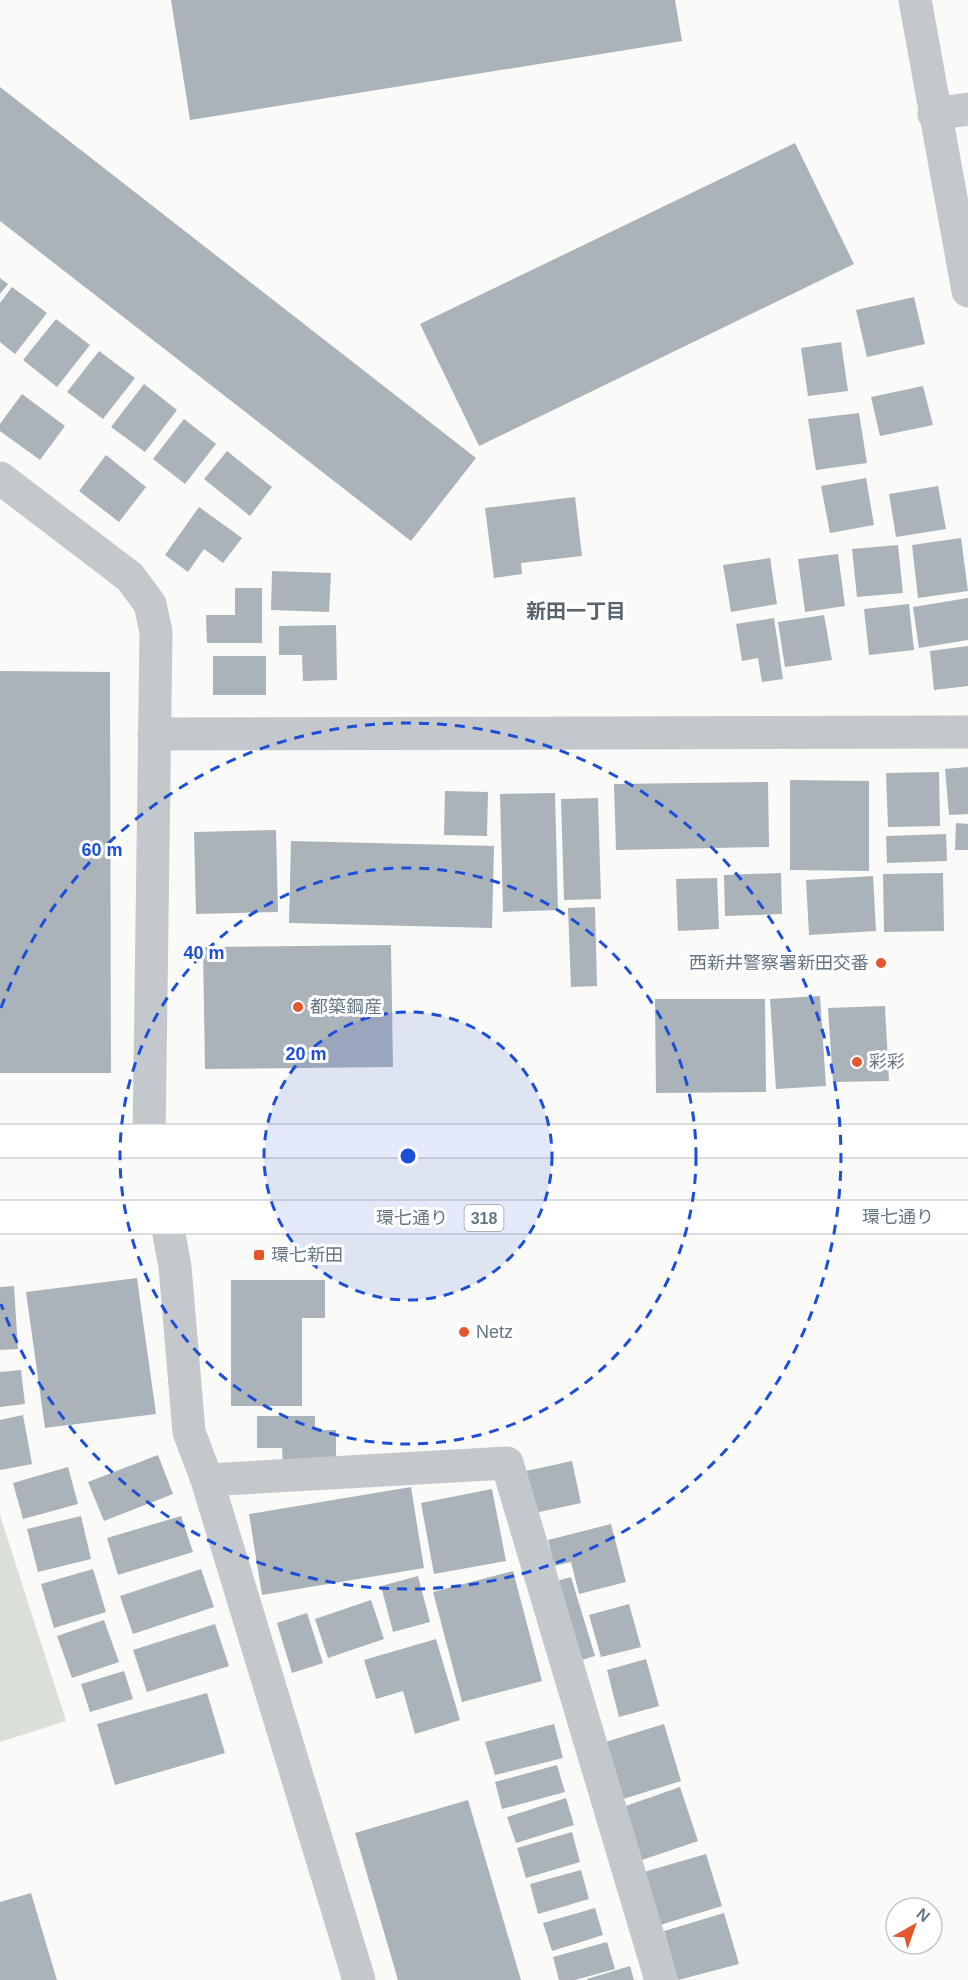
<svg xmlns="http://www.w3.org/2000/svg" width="968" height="1980" font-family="Arial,'Noto Sans JP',sans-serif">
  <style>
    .green { fill: #dadfd7 }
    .building { fill: #aab3b9 }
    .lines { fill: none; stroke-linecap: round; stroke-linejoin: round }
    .primary-casing { stroke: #b5babe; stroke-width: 35 }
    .minor { stroke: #c3c8cc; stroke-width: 33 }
    .tertiary { stroke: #c3c8cc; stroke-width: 33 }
    .primary { stroke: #fff; stroke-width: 33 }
    .ring { fill: none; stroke: #1d4ed8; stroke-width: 3; stroke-dasharray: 10 8 }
    .poi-dot { fill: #e4572e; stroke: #fff; stroke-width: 2 }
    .labels { text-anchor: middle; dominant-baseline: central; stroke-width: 6; stroke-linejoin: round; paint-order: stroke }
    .shield { fill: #fff; stroke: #939fa8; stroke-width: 1.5 }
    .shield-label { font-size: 16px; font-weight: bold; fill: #657683 }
    .poi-label { font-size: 18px; fill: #657683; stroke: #fff; text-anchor: start }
    .street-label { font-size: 18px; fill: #657683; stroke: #fff }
    .neighbourhood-label { font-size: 20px; font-weight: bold; fill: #57646e; stroke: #fff }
    .centre { fill: #1d4ed8; stroke: #fff; stroke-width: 3 }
    .ring-label { font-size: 18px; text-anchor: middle; font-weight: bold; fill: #1d4ed8; stroke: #fff; stroke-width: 6; stroke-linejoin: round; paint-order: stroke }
  </style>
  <rect width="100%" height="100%" fill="#fafaf8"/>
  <path class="green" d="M0,1515L66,1721L0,1742Z"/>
  <path class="building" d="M171,0H675L682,41L190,120Z
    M0,87L476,458L411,541L0,221Z
    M795,143L854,264L479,446L420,324Z
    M0,278L8,284L0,294Z
    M12,287L47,313L15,354L0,342V303Z
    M914,297L925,344L867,357L856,310Z
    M56,319L90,345L57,387L23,360Z
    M841,342L848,391L808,396L801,348Z
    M99,351L135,378L103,419L67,392Z
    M144,384L177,410L145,452L111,427Z
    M923,386L933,425L880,436L871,397Z
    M22,394L65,426L40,460L0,431V424Z
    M859,413L867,463L816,470L808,419Z
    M184,419L216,444L185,484L153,459Z
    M227,451L272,487L250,516L204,479Z
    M106,455L146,487L119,522L79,491Z
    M866,478L874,525L830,533L821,486Z
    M938,486L946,529L896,537L889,494Z
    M575,497L582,556L521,563L522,574L494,578L485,508Z
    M199,507L242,538L223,563L204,549L188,572L165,555Z
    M961,538L968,591L918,598L912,545Z
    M898,545L903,593L857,597L852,549Z
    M838,554L845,606L805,612L798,559Z
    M770,558L777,604L731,612L723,565Z
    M272,571L331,573L329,612L271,610Z
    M235,588H262V643H207L206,615H235Z
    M968,598V640L919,648L913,607Z
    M909,604L914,650L869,655L864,609Z
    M824,615L832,660L785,667L778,622Z
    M774,618L783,679L762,682L758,658L742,661L736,624Z
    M336,625L337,680L303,681L302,655H279V626Z
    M968,646V686L934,690L930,651Z
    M213,656H266V695H213Z
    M0,671L110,672L111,1073H0Z
    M968,767V814L949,815L945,769Z
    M939,772L940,826L888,827L886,773Z
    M790,780L869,781V871L790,870Z
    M768,782L769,847L616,850L614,784Z
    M445,791L488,792L487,836L444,835Z
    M555,793L558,910L503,912L500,794Z
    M598,798L601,899L564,900L561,799Z
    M956,823L968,824V850H955Z
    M276,830L278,912L196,914L194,832Z
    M946,834L947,861L887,863L886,836Z
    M291,841L494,846L492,928L289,923Z
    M781,873L782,914L725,916L724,875Z
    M943,873L944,931L884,932L883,874Z
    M873,876L876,931L809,935L806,880Z
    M717,878L719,929L678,931L676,879Z
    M595,907L597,986L571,987L568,908Z
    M391,945L393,1067L205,1069L203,947Z
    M820,996L826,1086L776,1089L770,999Z
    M655,999H765L766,1092L656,1093Z
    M885,1006L889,1081L833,1082L828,1008Z
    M137,1278L156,1414L45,1428L26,1292Z
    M231,1280H325V1318H302V1406H231Z
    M14,1286L18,1349L0,1350V1287Z
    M21,1370L25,1404L0,1407V1372Z
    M23,1415L32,1464L0,1470V1420Z
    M257,1416H315V1430H336V1463L283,1464L282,1448H257Z
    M158,1455L173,1494L104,1521L88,1482Z
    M572,1461L581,1503L535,1513L526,1471Z
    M68,1467L78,1504L23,1519L13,1483Z
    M411,1487L424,1568L262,1595L249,1514Z
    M492,1489L506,1561L434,1574L421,1503Z
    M81,1516L91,1559L38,1572L27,1529Z
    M181,1516L193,1552L118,1575L107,1538Z
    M611,1524L626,1582L579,1594L571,1562L554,1566L548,1540Z
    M93,1569L106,1612L54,1628L41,1584Z
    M201,1569L214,1607L133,1634L120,1596Z
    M513,1571L542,1681L462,1702L433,1592Z
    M418,1576L430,1622L393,1632L381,1586Z
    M571,1577L595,1656L571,1663L547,1584Z
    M371,1600L384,1639L328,1658L315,1619Z
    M629,1604L641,1647L601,1657L589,1615Z
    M307,1613L323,1663L292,1673L277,1623Z
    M104,1620L119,1662L72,1678L57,1636Z
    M215,1624L229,1666L147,1692L133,1650Z
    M436,1639L460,1720L415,1734L403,1691L376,1699L364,1660Z
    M646,1659L659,1706L619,1717L607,1670Z
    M124,1671L133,1699L90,1712L81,1684Z
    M207,1693L225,1753L115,1785L97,1724Z
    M554,1724L563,1758L495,1775L485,1742Z
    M664,1724L681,1781L620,1800L602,1743Z
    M557,1765L565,1792L502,1809L495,1782Z
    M680,1787L698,1841L639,1861L620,1808Z
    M566,1798L574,1825L516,1843L507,1817Z
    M468,1800L521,1980H398L355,1833Z
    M572,1832L580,1862L526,1878L517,1848Z
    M706,1854L722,1906L660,1925L644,1872Z
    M581,1870L589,1899L538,1914L530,1884Z
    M31,1893L57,1980H0V1902Z
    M595,1908L603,1935L552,1951L543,1923Z
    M724,1913L739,1964L678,1980L664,1931Z
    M607,1942L615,1969L575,1980H559L553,1957Z
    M630,1966L634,1980H587V1979Z"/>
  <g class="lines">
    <defs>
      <path id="primary" d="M0,1141H968
        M0,1217H968"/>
    </defs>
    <use href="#primary" class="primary-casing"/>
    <path class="minor" d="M934,114L968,109
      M0,478L130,577L150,604L156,632L149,1140
      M154,734L968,732
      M166,1218L175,1267L189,1432L207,1480L359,1980
      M207,1480L507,1463L661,1980"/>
    <path class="tertiary" d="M915,0L968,291"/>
    <use href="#primary" class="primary"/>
  </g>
  <circle cx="408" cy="1156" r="144" fill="#1d4ed8" fill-opacity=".12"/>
  <g class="ring">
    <circle cx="408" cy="1156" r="144"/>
    <circle cx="408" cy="1156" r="288"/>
    <path d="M1 1008A433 433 0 1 1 1 1304"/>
  </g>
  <g class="poi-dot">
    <circle cx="881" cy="963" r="6"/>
    <circle cx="298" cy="1007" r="6"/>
    <circle cx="857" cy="1062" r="6"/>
    <rect x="253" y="1249" width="12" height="12" rx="3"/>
    <circle cx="464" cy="1332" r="6"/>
  </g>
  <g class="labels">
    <rect class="shield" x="464.5" y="1205" width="39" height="26" rx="4.5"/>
    <g class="shield-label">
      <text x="484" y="1218">318</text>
    </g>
    <g class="poi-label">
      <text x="869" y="963" text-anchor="end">西新井警察署新田交番</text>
      <text x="310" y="1007">都築鋼産</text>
      <text x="869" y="1062">彩彩</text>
      <text x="271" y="1255">環七新田</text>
      <text x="476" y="1332">Netz</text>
    </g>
    <g class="street-label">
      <text x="898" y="1217">環七通り</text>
      <text x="412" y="1218">環七通り</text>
    </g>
    <g class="neighbourhood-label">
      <text x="576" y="611">新田一丁目</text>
    </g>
  </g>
  <circle cx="408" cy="1156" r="9" class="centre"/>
  <g class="ring-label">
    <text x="102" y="856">60 m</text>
    <text x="204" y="959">40 m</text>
    <text x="306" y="1060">20 m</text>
  </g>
  <g transform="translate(914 1926) rotate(40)"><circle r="28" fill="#ffffff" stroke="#c1c8cd" stroke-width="1.5"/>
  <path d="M0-4.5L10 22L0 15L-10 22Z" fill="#e4572e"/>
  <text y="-9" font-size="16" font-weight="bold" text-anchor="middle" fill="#657683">N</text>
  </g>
</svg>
